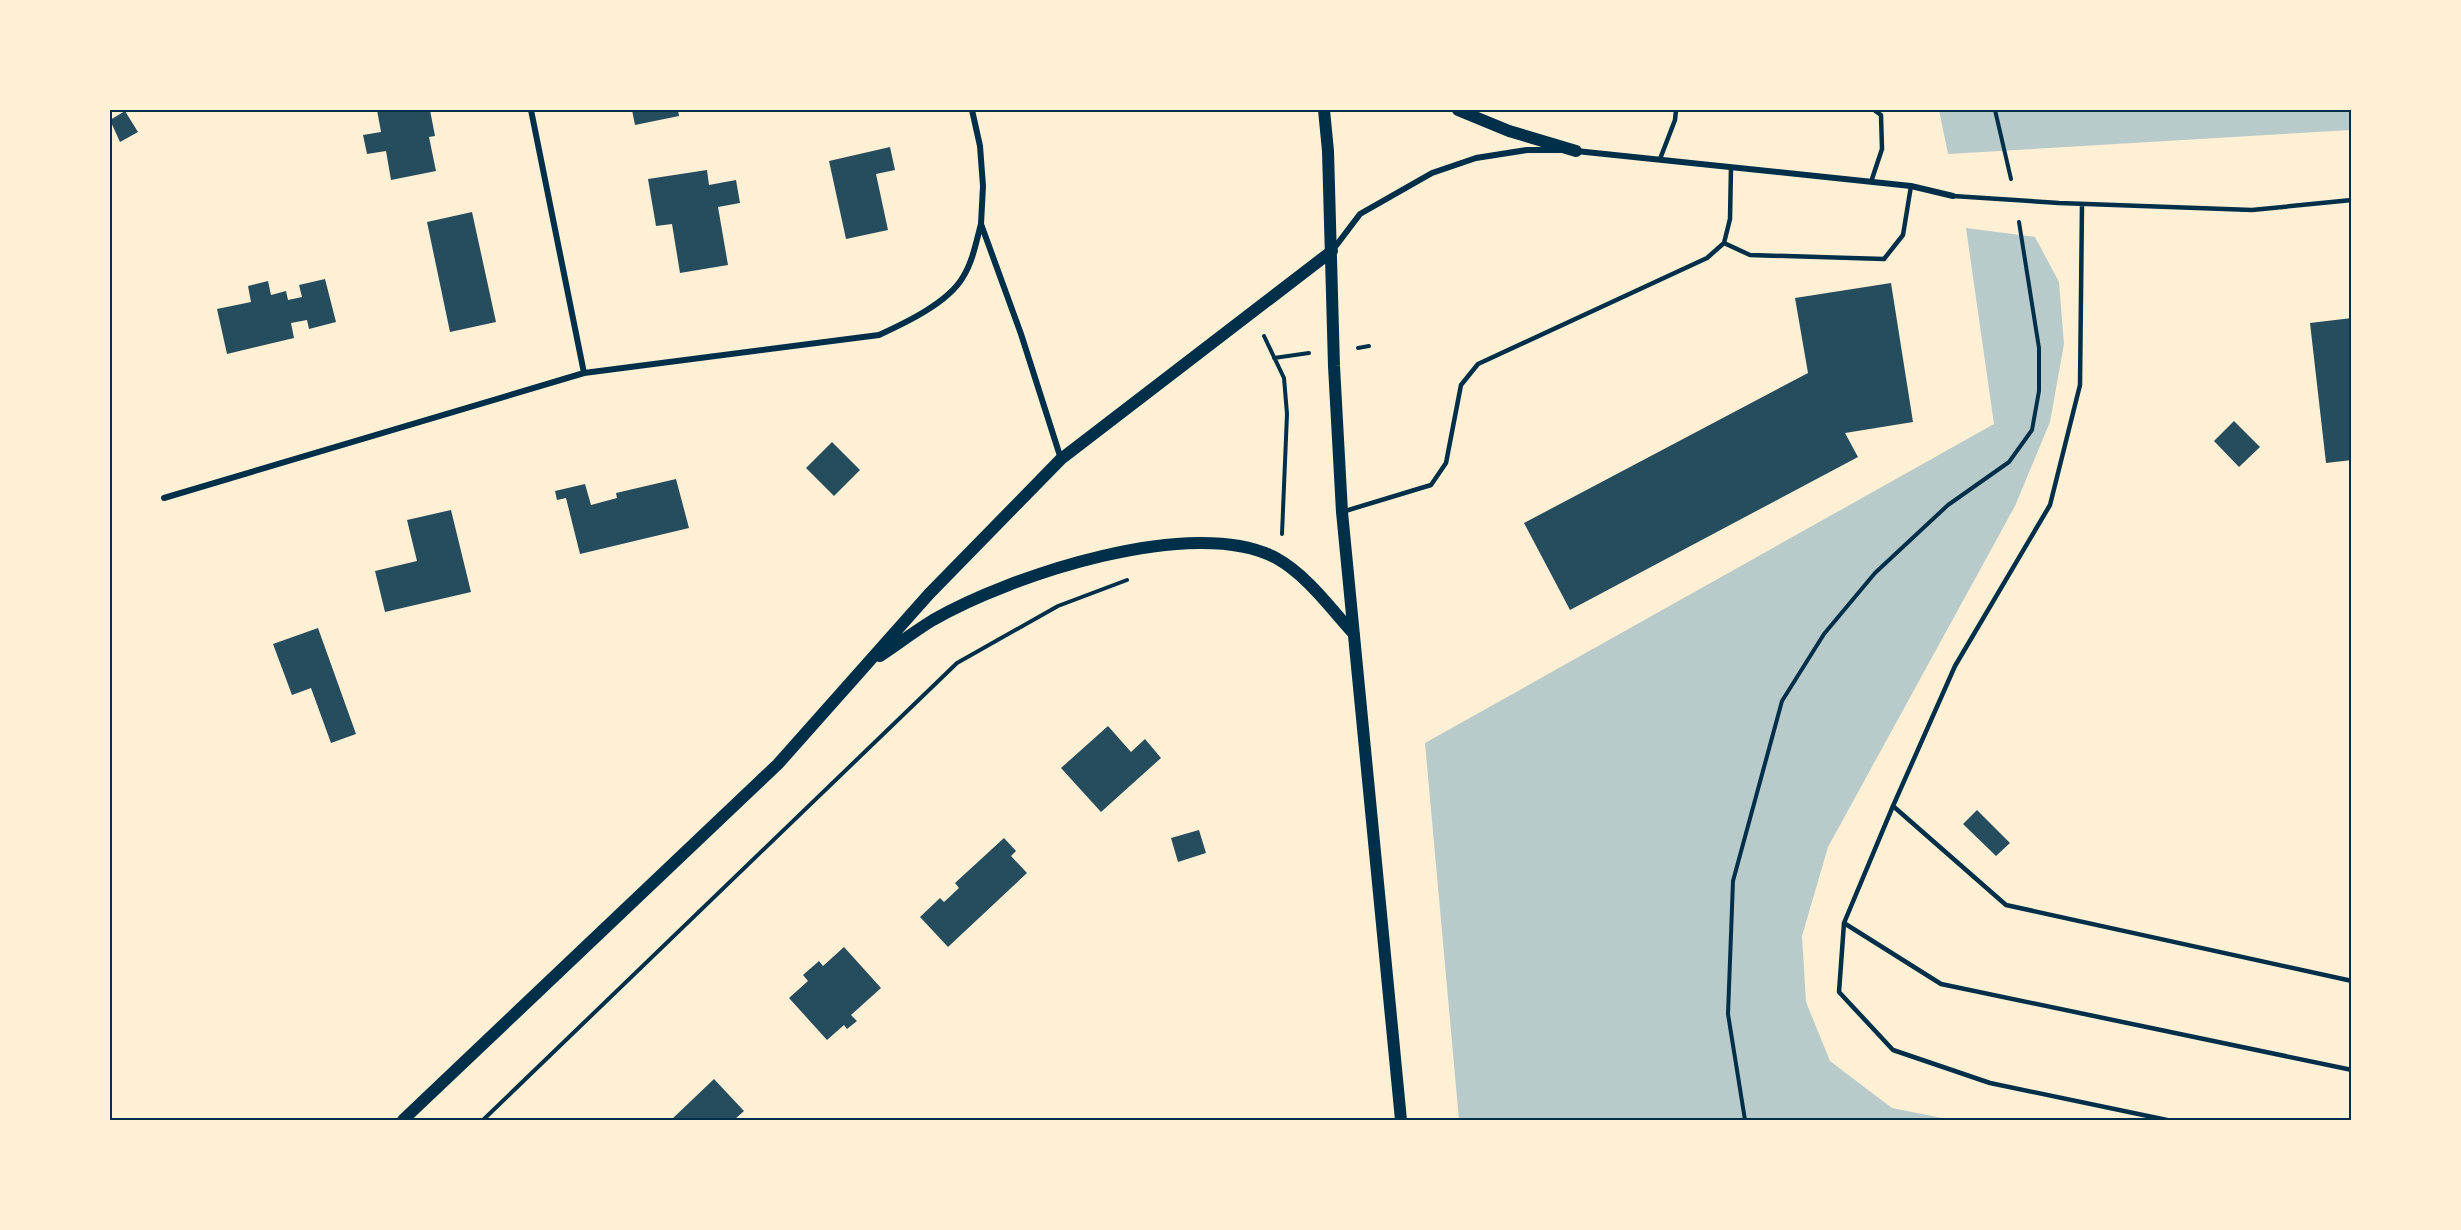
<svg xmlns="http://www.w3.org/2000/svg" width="2461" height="1230" font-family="Helvetica,sans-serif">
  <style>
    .green { fill: #b9caca }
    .building { fill: #264d5e }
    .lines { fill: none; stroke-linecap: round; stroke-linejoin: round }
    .path { stroke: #003049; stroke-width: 4 }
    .service { stroke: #003049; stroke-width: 4.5 }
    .minor { stroke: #003049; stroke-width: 6 }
    .secondary { stroke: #003049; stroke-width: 12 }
    .neatline { fill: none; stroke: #003049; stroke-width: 2 }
  </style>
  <rect width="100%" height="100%" fill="#fdf0d5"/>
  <path class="green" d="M1939,110H2351V130L1948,154Z
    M1966,228L2035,237L2059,282L2064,344L2050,422L2015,506L1828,847L1802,936L1806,1002L1830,1061L1892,1108L1952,1120H1459L1425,743L1994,424Z"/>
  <path class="building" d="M377,110H430L435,136L429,137L436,171L391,180L386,151L367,154L363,135L381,132Z
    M632,110H678L679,116L635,125Z
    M125,111L138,132L120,142L110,120Z
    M890,147L895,170L876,174L888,230L846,239L829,161Z
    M707,170L709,185L736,180L740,203L718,207L728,265L680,273L672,224L656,226L648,179Z
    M472,212L496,322L450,332L427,222Z
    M325,279L336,322L309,329L307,320L291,323L294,338L227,354L217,309L251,302L248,286L268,281L271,295L286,291L288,300L302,297L299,285Z
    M1891,283L1913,422L1845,433L1858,457L1570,610L1524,523L1808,373L1795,298Z
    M2352,318V460L2326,463L2310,323Z
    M2234,421L2260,447L2239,467L2214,441Z
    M832,442L860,470L834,496L806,468Z
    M676,479L689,528L580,554L566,498L557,500L555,491L585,484L591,505L617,498L616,493Z
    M451,510L471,592L385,612L375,571L417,561L407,520Z
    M318,628L356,734L331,743L311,688L292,695L273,644Z
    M1108,726L1131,752L1145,739L1161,758L1101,812L1061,768Z
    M1977,810L2010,843L1996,856L1963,824Z
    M1199,830L1206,853L1178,862L1171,838Z
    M1004,838L1016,851L1011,856L1027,873L948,947L920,917L940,898L944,902L959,888L955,883Z
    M844,947L881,988L851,1015L857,1021L847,1029L844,1025L827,1040L789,998L808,981L803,975L819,961L823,966Z
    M714,1079L744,1111L734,1120H671Z"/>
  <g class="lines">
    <path class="path" d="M1995,110L2011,179
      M1264,336L1284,378L1287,414L1282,534
      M1358,348L1369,346
      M1274,358L1309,353
      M483,1120L957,663L1058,606L1127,580
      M1745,1120L1728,1014L1733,881L1782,701L1824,634L1875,573L1948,505L2009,462L2032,430L2039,391V348L2019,222"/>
    <path class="service" d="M1660,159L1675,120L1676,110
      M1871,182L1882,149L1881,115L1874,110
      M1953,196L2059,203L2252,210L2352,200
      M2082,204L2080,385L2050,505L1955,666L1893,806L1844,923L1839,992L1893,1050L1990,1083L2167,1120
      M1724,243L1750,255L1884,259L1903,235L1911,186
      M1342,512L1431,485L1446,463L1461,385L1478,364L1707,258L1724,243L1730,219L1731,167
      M1893,806L2006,905L2352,981
      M1844,923L1941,984L2352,1070"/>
    <path class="minor" d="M531,110L584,373
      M972,110L980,146L983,186L981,224L1021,334L1061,459
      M1576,151L1911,186L1953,196
      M1332,251L1360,214L1432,173L1476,158L1527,150H1560
      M164,498L584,373L879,335C905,323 948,303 963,277C973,261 976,242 981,224"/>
    <path class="secondary" d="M1324,110L1328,151L1334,366L1342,512L1401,1120
      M1458,110L1509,131L1576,151
      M880,656C898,644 915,631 933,620C1009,576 1194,514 1276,558C1307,575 1331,609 1354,634
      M403,1120L778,764L929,594L1061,459L1332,251"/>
  </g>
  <rect width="2461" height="1230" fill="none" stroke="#fdf0d5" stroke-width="222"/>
  <rect x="111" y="111" width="2239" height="1008" class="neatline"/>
</svg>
